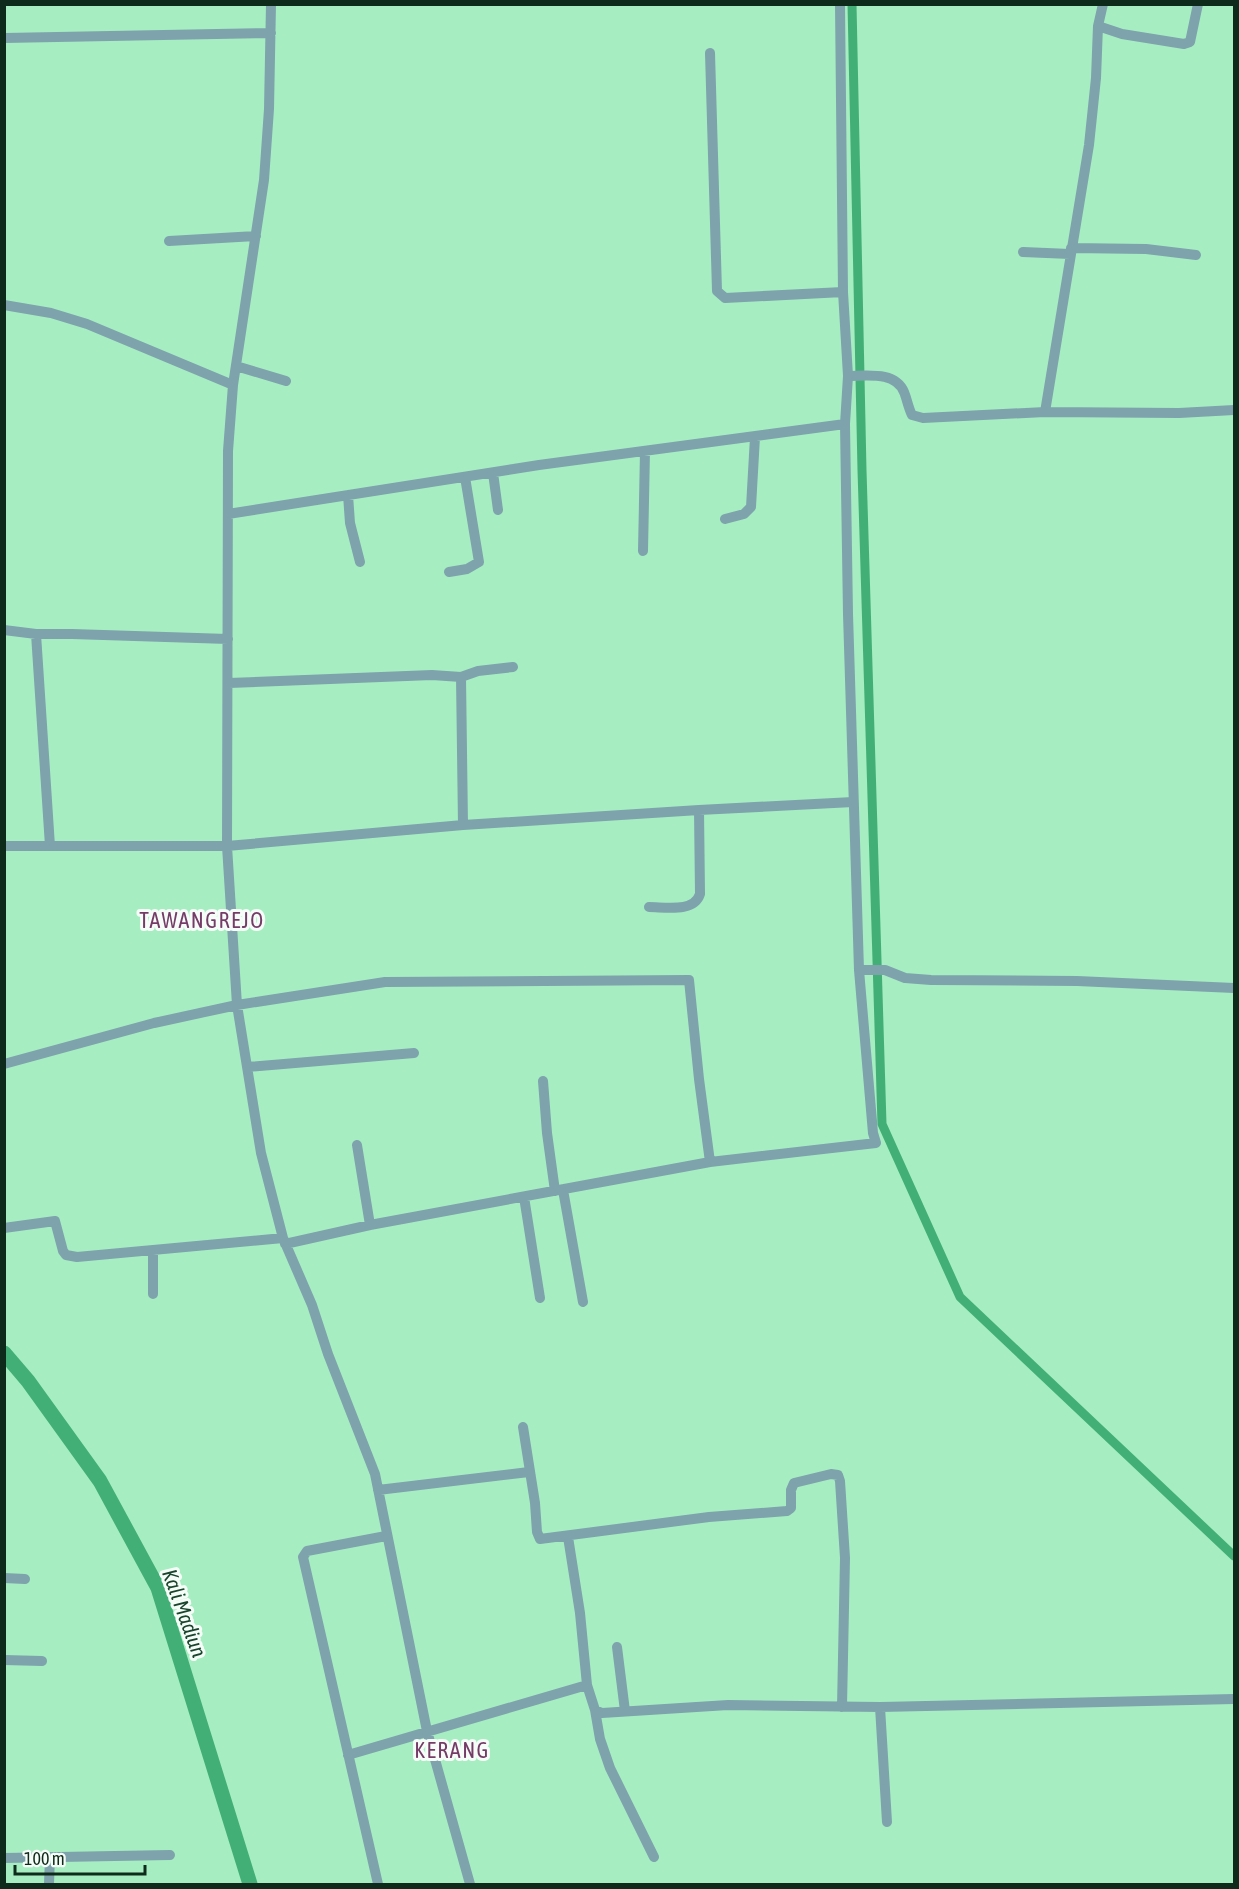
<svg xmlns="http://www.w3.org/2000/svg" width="1239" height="1889" font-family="'Asap Condensed',sans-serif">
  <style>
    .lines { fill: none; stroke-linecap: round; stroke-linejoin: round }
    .canal { stroke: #42b076; stroke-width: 9 }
    .river { stroke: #42b076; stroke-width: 15 }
    .minor { stroke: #7ea3ad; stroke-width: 10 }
    .labels { text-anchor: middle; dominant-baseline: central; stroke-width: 6; stroke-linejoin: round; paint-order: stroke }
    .water-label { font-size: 21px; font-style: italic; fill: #19452d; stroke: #f6fdf9 }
    .quarter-label { font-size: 22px; letter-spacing: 1.5px; fill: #753c68; stroke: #f6fdf9 }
  </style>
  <rect width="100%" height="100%" fill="#a6eec1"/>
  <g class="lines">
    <path class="canal" d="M852,4L862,470L882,1124L960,1297L1234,1556"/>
    <path class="river" d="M4,1353L28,1381L100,1481L158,1588L250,1884"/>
    <path class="minor" d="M271,4L269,109L264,180L233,385L228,451L227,846L237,1005L261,1153L283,1238L312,1305L328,1354L375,1474L427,1731L470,1884
      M1098,26L1122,34L1184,44L1190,42L1198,4
      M4,38L271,33
      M710,53L717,291L725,298L843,292
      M169,241L256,236
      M1071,248L1146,249L1196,255
      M1023,252L1070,254
      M4,305L51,313L87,324L233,385
      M236,366L286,381
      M848,376C867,376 895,371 904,392C907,399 908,407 912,415L923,418L1045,412L1179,413L1234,410
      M1045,412L1089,145L1096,78L1098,26L1103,4
      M493,473L498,510
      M348,495L350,523L360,562
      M228,514L539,465L845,424
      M725,519L744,514L751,507L755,437
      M643,551L645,451
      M449,572L467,569L479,562L465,477
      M4,630L36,634H72L228,639
      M36,634L50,846
      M229,683L432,675L461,677
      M463,825L461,677L478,671L513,667
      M4,846H227L463,825L699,810L853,802
      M649,907C665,907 694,913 700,894L699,810
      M859,970H885L905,978L931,980L1077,981L1234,988
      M4,1064L154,1023L237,1005L385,982L689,980L699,1079L710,1162
      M248,1067L414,1053
      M543,1081L547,1133L555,1191
      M357,1145L370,1225
      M563,1190L583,1302
      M524,1197L540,1298
      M4,1228L55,1221L63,1251L66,1255L77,1257L283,1238
      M285,1244L370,1225L710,1162L876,1143L873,1133L859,970L848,614L845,424L848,376L843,292L840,4
      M153,1294V1250
      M523,1427L535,1503L537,1532L540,1539L709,1517L787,1511L791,1508V1490L794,1483L831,1474L838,1475L840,1481L845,1558L842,1707
      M378,1490L529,1472
      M568,1537L580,1613L587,1685
      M4,1578L25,1579
      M617,1647L625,1711
      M4,1660L42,1661
      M880,1707L887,1822
      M595,1710L600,1739L610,1768L654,1857
      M348,1755L587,1685L595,1710L602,1713L728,1705L880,1707L1234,1699
      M4,1858L170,1855
      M49,1884L50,1857
      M378,1884L303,1557L307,1551L386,1536"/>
  </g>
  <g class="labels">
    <g class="water-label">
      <text transform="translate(185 1613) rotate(70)">Kali Madiun</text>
    </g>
    <g class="quarter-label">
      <text x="202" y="920">TAWANGREJO</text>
      <text x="452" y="1750">KERANG</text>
    </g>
  </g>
  <rect width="1239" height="1889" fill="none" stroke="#0d2a1a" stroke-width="12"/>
  <path d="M15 1865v9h130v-9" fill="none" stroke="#0d2a1a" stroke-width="3"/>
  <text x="24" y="1865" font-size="18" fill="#0d2a1a" stroke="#f6fdf9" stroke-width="4.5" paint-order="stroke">100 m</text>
</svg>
